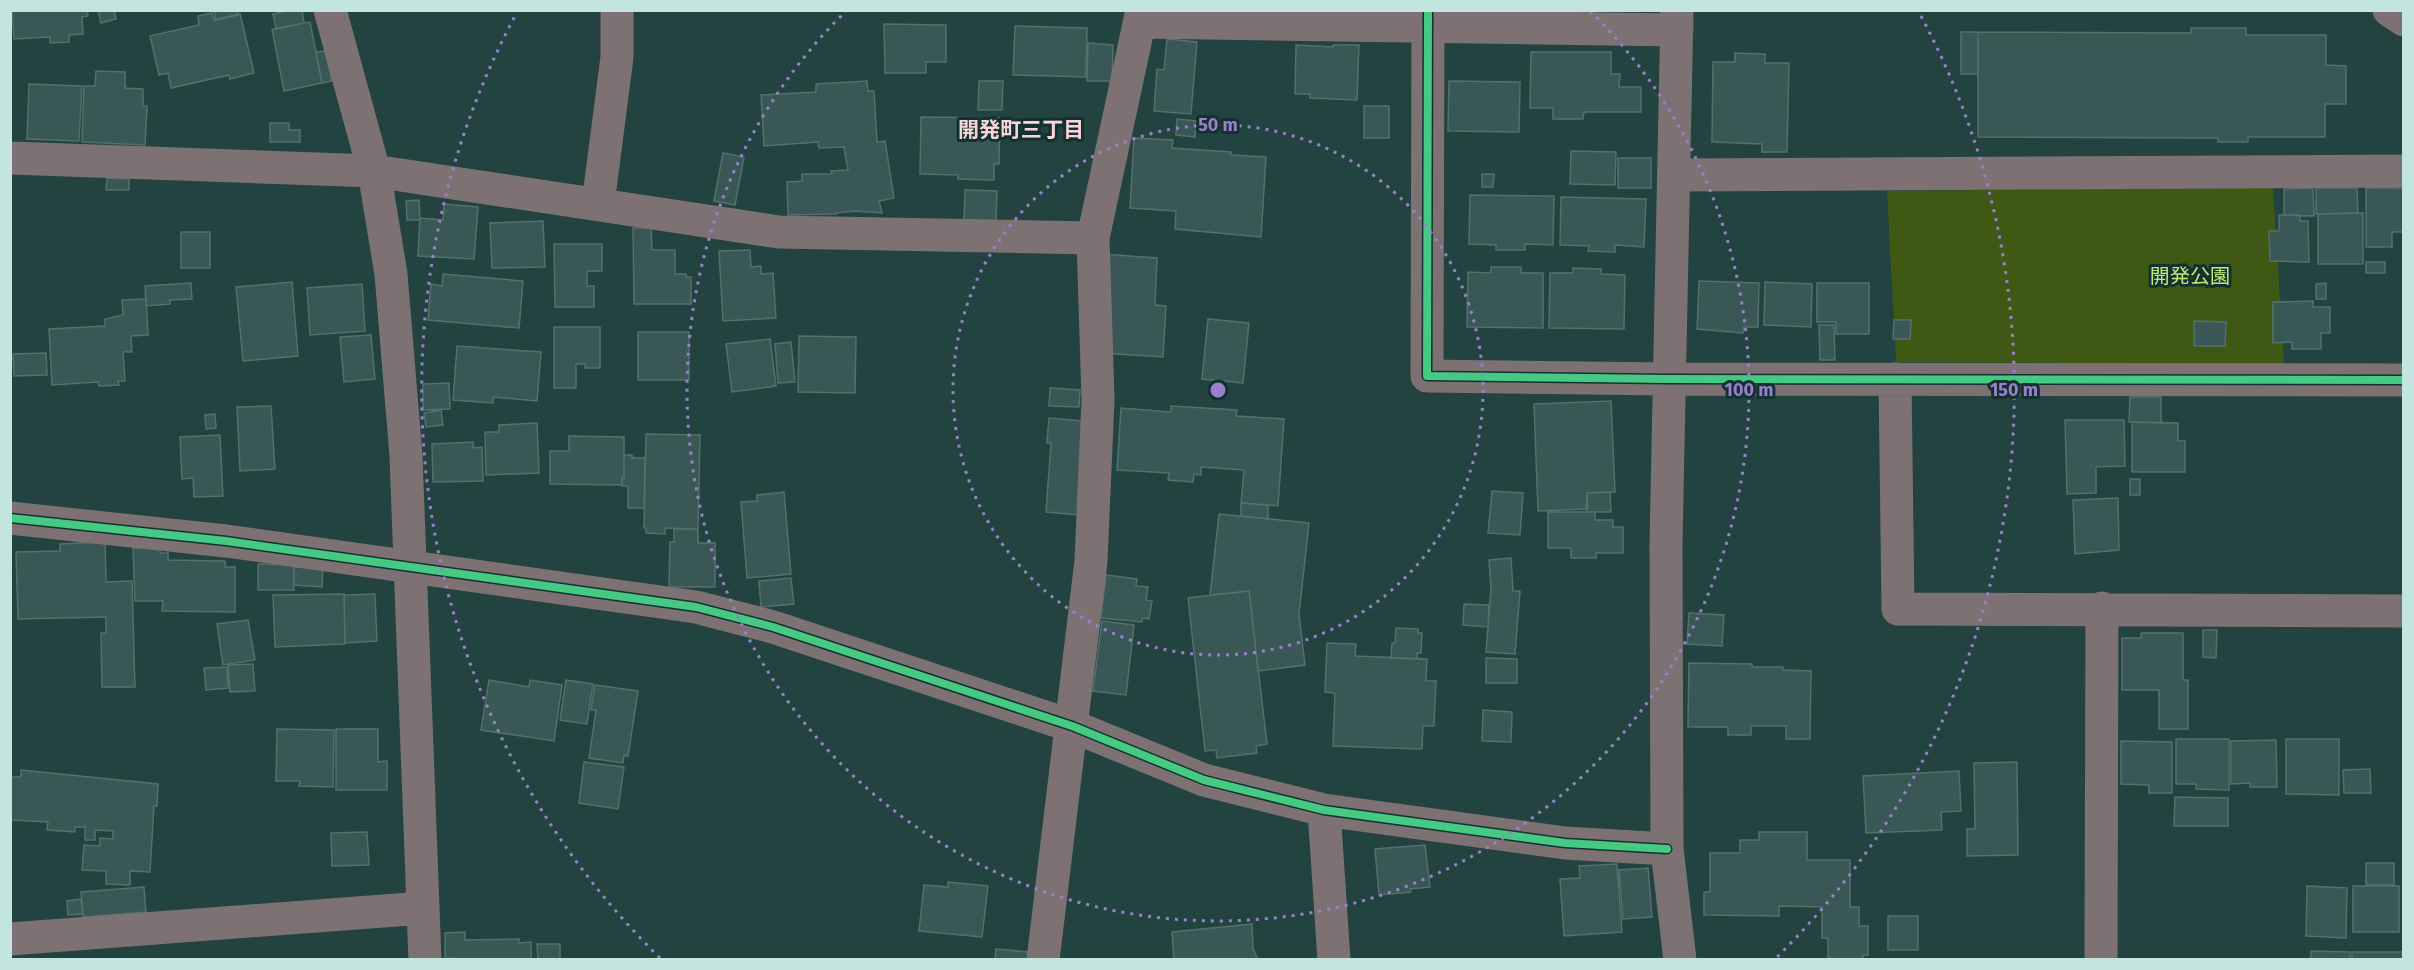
<svg xmlns="http://www.w3.org/2000/svg" width="2414" height="970" font-family="'Fira Sans','Noto Sans JP',sans-serif">
  <style>
    .green { fill: #3f5914 }
    .building { fill: #395855; stroke: #53706d; stroke-width: 1.5 }
    .lines { fill: none; stroke-linecap: round; stroke-linejoin: round }
    .minor { stroke: #7e7174; stroke-width: 33 }
    .cycleway-casing { stroke: #13322f; stroke-width: 11 }
    .cycleway { stroke: #46c982; stroke-width: 8 }
    .ring { fill: none; stroke: #9b7fce; stroke-width: 3; stroke-dasharray: 3 6 }
    .labels { text-anchor: middle; dominant-baseline: central; stroke-width: 6; stroke-linejoin: round; paint-order: stroke }
    .park-label { font-size: 20px; fill: #bee979; stroke: #13322f }
    .neighbourhood-label { font-size: 21px; font-weight: bold; fill: #f7d4d9; stroke: #13322f }
    .centre { fill: #9b7fce; stroke: #13322f; stroke-width: 3 }
    .ring-label { font-size: 18px; text-anchor: middle; font-weight: bold; fill: #9b7fce; stroke: #13322f; stroke-width: 6; stroke-linejoin: round; paint-order: stroke }
  </style>
  <rect width="100%" height="100%" fill="#224340"/>
  <path class="green" d="M2273,187L2284,364L1896,362L1887,191Z"/>
  <path class="building" d="M12,10H87L88,16L82,17L83,34L69,35V42L50,43V37L14,39Z
    M98,10H114L116,19L101,23Z
    M214,10H237L238,15L216,20Z
    M290,10H302L304,23L276,29L273,14Z
    M212,13L214,20L240,14L254,73L230,79L229,75L171,88L168,73L159,75L150,36L199,25L198,16Z
    M310,22L322,83L284,91L272,29Z
    M884,24L946,25V62H926V73H885Z
    M1015,26L1087,28L1086,77L1013,75Z
    M2191,28H2246V35H2326V65L2346,66V104H2325V137H2248V142H2218V138L1978,137V32L2191,33Z
    M1961,32H1978V74H1961Z
    M1167,39L1197,42L1191,114L1154,111L1157,69L1164,70Z
    M1088,43L1113,45L1112,81H1087Z
    M1296,45L1333,47V45H1359L1357,100L1310,98V94H1295Z
    M325,51L332,81L322,83L316,52Z
    M1531,52H1611V74H1620L1619,87H1641V112H1584L1583,119H1553V108H1530Z
    M1735,53L1765,54V63H1789L1787,152H1762V144L1712,142L1713,62H1735Z
    M96,71L125,72V88L143,89V106H147L145,145L82,142L84,86H95Z
    M867,81L868,91H874L877,142L885,141L894,198L879,201L882,213L855,211L836,213V214L788,215L787,182L802,181V174H832L831,171L848,170L844,147L819,148L818,142L764,146L761,95L816,92V84Z
    M979,81H1003L1002,110H978Z
    M1449,81L1520,82L1519,132L1448,131Z
    M29,84L82,86L79,141L27,139Z
    M1364,106H1389V138H1364Z
    M921,117L1000,118L999,164H994V180L958,179V175L920,174Z
    M1177,119L1196,121L1195,137L1176,135Z
    M270,123H289V130H300V142H270Z
    M1134,138L1173,140L1172,148L1231,152V155L1266,157L1261,237L1175,229L1176,211L1130,208Z
    M1571,151L1616,152L1615,185L1570,184Z
    M723,153L744,157L735,205L714,201Z
    M1618,158H1651V188H1618Z
    M1482,174H1494L1493,187H1482Z
    M107,178L129,179V190H106Z
    M2313,188L2314,216L2284,215V189Z
    M2316,188H2357L2358,213L2316,214Z
    M2366,188H2404V232H2392V247H2366Z
    M965,190L997,191L996,221L964,220Z
    M1470,195L1554,196L1553,245L1525,244V250H1496V245L1469,244Z
    M1561,197L1646,199L1644,247L1615,245V252L1588,251L1589,246L1560,245Z
    M419,200L420,220H407L406,201Z
    M444,204L478,207L474,259L418,256L420,218L443,220Z
    M2363,213V264H2318V214Z
    M2279,215H2300V221H2308L2309,262L2270,261L2269,231H2279Z
    M543,221L545,267L492,268L490,223Z
    M633,228H651L652,250H675V274H686V277H691V304H634Z
    M181,232H210V268H181Z
    M554,244H602V271H587V286H594V307H555Z
    M750,250L751,267L761,266V274L773,273L776,318L723,321L719,251Z
    M1102,254L1157,258L1155,305L1166,306L1163,357L1101,353Z
    M2366,262H2385V273H2366Z
    M1491,267H1521V273H1543V328L1467,327L1468,272L1491,273Z
    M1573,268L1601,269V274L1625,275L1624,329L1549,328L1550,273H1573Z
    M443,274L523,281L519,328L428,320L431,284L442,286Z
    M1699,281L1759,283L1758,327H1744L1743,333L1697,329Z
    M292,282L298,356L243,361L236,287Z
    M1765,282L1812,284L1811,327L1764,325Z
    M191,283L192,299L170,300V304L146,306L145,286Z
    M1817,283H1869V334H1836V322H1817Z
    M2326,283V299H2316V284Z
    M362,284L365,331L310,335L307,288Z
    M146,299L148,335L131,336L132,352H123L125,381H118L119,385L99,386L98,382L52,385L49,329L105,326V319L123,315L122,300Z
    M2313,301V307H2330V333H2321V349H2292V342L2273,343V302Z
    M1208,319L1249,323L1243,383L1202,379Z
    M1894,320H1911L1910,339H1893Z
    M2194,321L2226,322L2225,346H2194Z
    M1819,325H1834L1835,360H1820Z
    M554,327H600V368H585V364H576V388H554Z
    M638,332H689V380H638Z
    M371,335L375,379L344,382L340,337Z
    M799,336L856,337L855,393L798,392Z
    M770,339L776,386L732,392L726,344Z
    M791,342L795,382L778,383L775,344Z
    M457,346L541,352L537,401L493,397V403L453,400Z
    M46,353L47,375L14,376L13,354Z
    M449,383L450,409L423,410V384Z
    M1050,388L1080,390L1079,407L1049,406Z
    M2130,397H2161V423L2129,422Z
    M1611,401L1615,492L1587,493L1588,509L1538,511L1534,404Z
    M271,406L275,469L240,471L237,407Z
    M1171,406L1237,410L1236,416L1284,419L1278,506L1241,503L1244,470L1201,467V475L1194,474L1193,482L1168,480L1169,473L1117,470L1121,408L1171,412Z
    M441,410L443,425L426,427L424,413Z
    M215,414L216,428L206,429L205,415Z
    M1049,418L1082,421L1080,515L1046,512L1051,443H1047Z
    M2065,420H2124L2125,466L2096,467V493L2067,494Z
    M2132,422L2178,423V441H2185V472H2132Z
    M537,423L539,473L486,475L485,432H499V425Z
    M646,434L700,435L698,529L665,528V534L646,533V528H644Z
    M220,435L223,496L194,497L193,478L182,479L180,437Z
    M569,436L624,437V478H622V485L550,484V451H569Z
    M473,442V448L482,447L483,481L433,482L432,444Z
    M624,455H632V458H645L644,508H628V486H622V478H624Z
    M2130,479H2140V495H2130Z
    M1492,491L1523,493L1520,535L1488,533Z
    M784,492L791,574L747,578L741,502L757,501V495Z
    M1610,492L1611,512H1586L1587,493Z
    M2118,498L2119,550L2075,554L2073,500Z
    M1241,503L1268,505V519L1241,516Z
    M1548,512H1595V520H1613V527H1623V553H1596V558H1571V548H1548Z
    M1219,514L1309,523L1299,614L1305,665L1258,671L1249,591L1210,595Z
    M674,529H698V543H715V587H669L670,542H674Z
    M105,542L106,582L132,581L135,687H102L101,633H106V617L18,619L16,552L60,551V544Z
    M133,548H160V553H168V560L225,561V567H235V612L162,611L163,601H135Z
    M1511,558L1513,591H1520L1515,654L1486,652L1491,589L1489,560Z
    M258,564L294,565V590H258Z
    M294,567L323,568L322,587L294,585Z
    M1106,575L1137,579L1136,586L1148,587L1146,600L1152,601L1149,619L1142,618V622L1101,618Z
    M791,578L794,604L761,607L759,581Z
    M1249,591L1267,744L1256,746L1257,753L1217,758L1216,750L1205,751L1188,598Z
    M344,594L345,644L275,647L273,595Z
    M375,594L377,641L345,643L344,595Z
    M1464,604L1489,605L1488,627L1463,625Z
    M1689,613L1724,615L1722,646L1687,644Z
    M248,620L255,660L223,665L217,624Z
    M1102,621L1134,625L1126,695L1093,691Z
    M1396,628L1418,629V633H1422L1421,653H1417V659L1391,658L1392,643H1395Z
    M2203,630H2217L2216,658L2203,657Z
    M2141,633H2183V680H2188V729H2159V690H2122V638H2141Z
    M1327,643L1356,644L1355,656L1427,659L1426,681H1436L1434,726H1423L1422,749L1333,746L1335,693L1325,692Z
    M1486,658L1517,659V683H1486Z
    M1689,663L1752,664V667H1783V670L1811,671L1810,739H1786V726H1751V735H1728V727H1688Z
    M253,664L255,691L230,692L228,665Z
    M227,667L228,688L206,690L204,668Z
    M489,680L529,687L530,680L562,685L554,741L481,730Z
    M566,680L593,684L587,724L560,720Z
    M595,685L638,691L628,756L624,755L623,763L589,758L596,710H591Z
    M1483,710L1512,712L1511,742L1482,741Z
    M277,729L334,730L333,787L299,786L300,781H276Z
    M336,729H378V762L387,761V790H336Z
    M2176,739H2229V790L2196,789V784H2176Z
    M2286,739H2339V795L2286,794Z
    M2276,740L2277,787H2250V783L2231,784V741Z
    M2121,741L2172,742V793H2149V785L2121,784Z
    M584,762L624,767L618,809L579,803Z
    M2017,762L2018,855L1967,856V829H1975L1974,763Z
    M2370,769L2371,793H2344L2343,770Z
    M21,770L158,784L157,806H154L150,872L130,871V885L106,884V871L82,870L84,845L100,846V838L113,839V831L95,830V840H85V827H75V832L47,830L48,822L10,820L11,777H21Z
    M1959,771L1961,811L1941,812L1942,830L1866,833L1863,776Z
    M2175,797L2228,798V826H2174Z
    M367,832L369,865L332,866L331,833Z
    M1759,832H1807V860H1850V907H1859V926H1868V955H1863V960L1828,958V938H1822V907L1779,906V916L1704,915V892H1710V853H1740V840H1759Z
    M1425,845L1430,887L1410,889L1411,892L1379,895L1375,849Z
    M2366,863H2394V885H2366Z
    M1617,864L1622,932L1564,936L1560,879L1580,878L1579,866Z
    M1648,868L1652,917L1623,919L1619,870Z
    M948,882L988,886L982,937L919,931L924,885L948,887Z
    M2307,886L2347,888L2346,938L2306,936Z
    M2353,886H2399V932H2353Z
    M144,887L146,912L83,917L81,892Z
    M81,899L83,914L68,915L67,901Z
    M1888,916H1918V950H1888Z
    M1252,924L1253,948L1258,960H1174L1172,932Z
    M465,932V940L519,939V943L531,942V960L445,958V933Z
    M537,944H560V960H538Z
    M996,949L1028,952L1027,960H995Z
    M2311,951L2350,952V960H2311Z
    M2352,952H2404V960H2352Z"/>
  <g class="lines">
    <path class="minor" d="M330,10L374,171L391,274L406,456L425,960
      M1428,10L1427,376L1668,379L2404,380
      M1677,10L1666,544L1667,849L1680,960
      M2389,10L2404,20
      M1141,22L1677,30
      M10,158L374,171L779,232L1093,238
      M1675,175L2404,171
      M598,204L617,57V10
      M1895,379L1898,609L2404,611
      M10,518L226,541L696,607L773,627L1072,726L1204,780L1324,810L1565,843L1667,849
      M1324,810L1334,960
      M10,939L423,908
      M1043,960L1091,561L1098,400L1093,238L1142,10
      M2101,960L2102,608"/>
    <defs>
      <path id="cycleway" d="M1428,10L1427,376L1668,379L2404,380
        M10,518L226,541L696,607L773,627L1072,726L1204,780L1324,810L1565,843L1667,849"/>
    </defs>
    <use href="#cycleway" class="cycleway-casing"/>
    <use href="#cycleway" class="cycleway"/>
  </g>
  <g class="ring">
    <circle cx="1218" cy="390" r="265"/>
    <path d="M1590 11A531 531 0 1 1 846 11"/>
    <path d="M660 958A796 796 0 0 1 515 16M1921 16A796 796 0 0 1 1776 958"/>
  </g>
  <g class="labels">
    <g class="park-label">
      <text x="2190" y="276">開発公園</text>
    </g>
    <g class="neighbourhood-label">
      <text x="1021" y="130">開発町三丁目</text>
    </g>
  </g>
  <circle cx="1218" cy="390" r="9" class="centre"/>
  <g class="ring-label">
    <text x="1218" y="131">50 m</text>
    <text x="1749" y="396">100 m</text>
    <text x="2014" y="396">150 m</text>
  </g>
  <rect width="2414" height="970" fill="none" stroke="#c2e5e0" stroke-width="24"/>
</svg>
